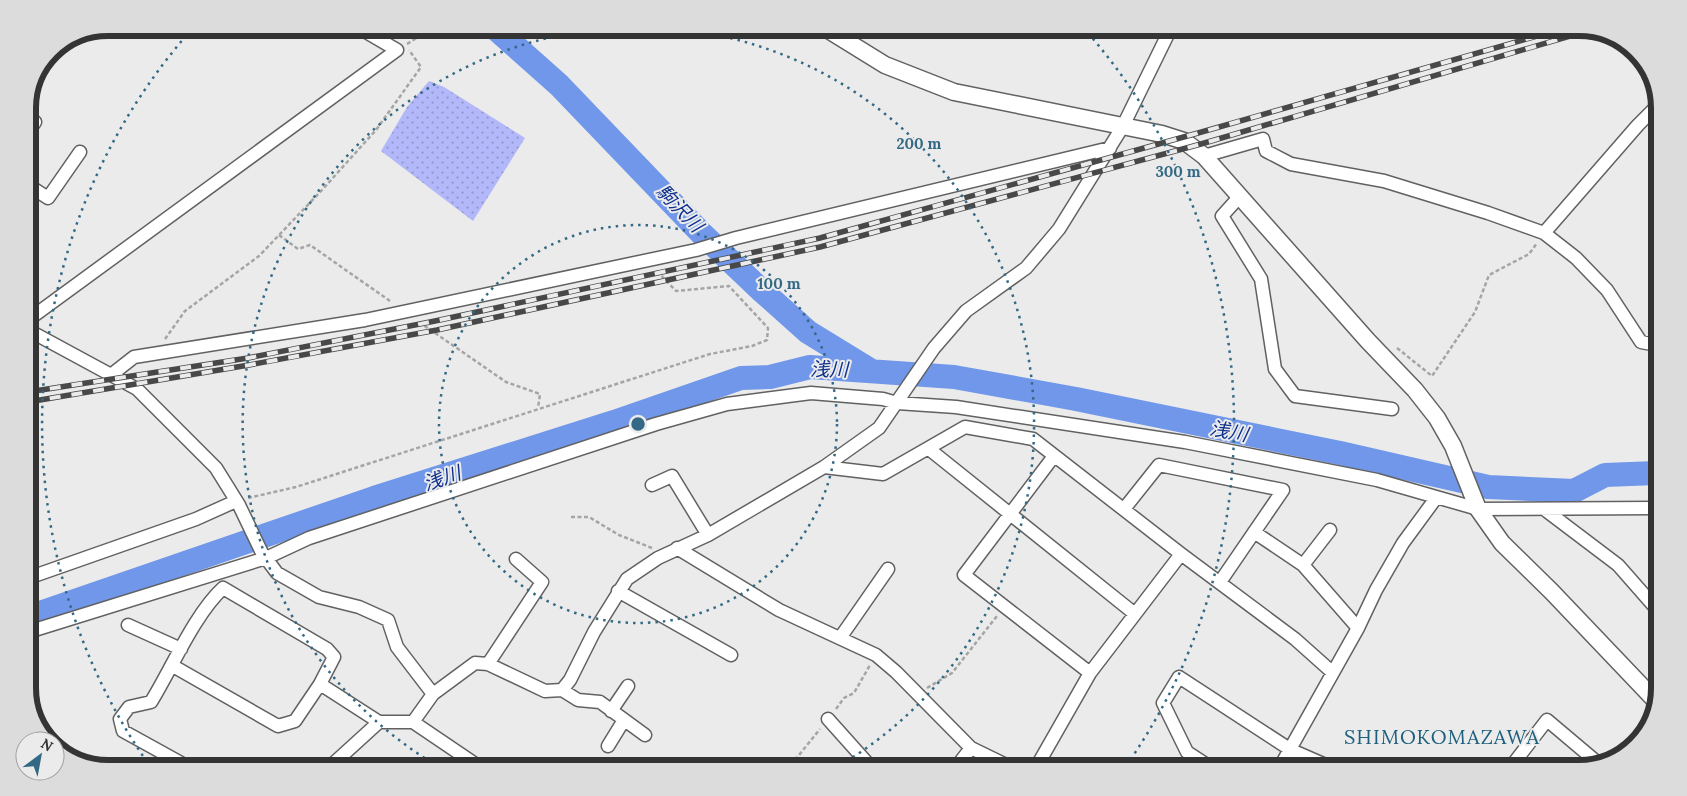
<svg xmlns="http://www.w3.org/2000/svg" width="1687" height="796" font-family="Lora,'Noto Sans JP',serif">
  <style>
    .park { fill: url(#park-dots) }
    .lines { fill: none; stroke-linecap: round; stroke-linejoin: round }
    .river { stroke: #7097e9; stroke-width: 24 }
    .minor-casing { stroke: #616162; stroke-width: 15 }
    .tertiary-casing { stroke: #616162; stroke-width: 19 }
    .path { stroke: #a5a5a5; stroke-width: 2.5; stroke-dasharray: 4 2.5; stroke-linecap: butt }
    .minor { stroke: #fff; stroke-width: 12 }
    .tertiary { stroke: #fff; stroke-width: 16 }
    .rail-casing { stroke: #484848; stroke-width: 5.5 }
    .rail { stroke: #ebebec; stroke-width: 4; stroke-dasharray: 11; stroke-linecap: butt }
    .ring { fill: none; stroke: #336984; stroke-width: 2.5; stroke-dasharray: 2.5 5 }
    .labels { text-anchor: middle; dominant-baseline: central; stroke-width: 4; stroke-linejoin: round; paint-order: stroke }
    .water-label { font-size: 19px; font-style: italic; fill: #0e318e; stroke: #ebebec }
    .quarter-label { font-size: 20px; letter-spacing: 1px; fill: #1d5f7c; stroke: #ebebec }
    .rim { fill: none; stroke: #343434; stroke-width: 6 }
    .centre { fill: #336984; stroke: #ebebec; stroke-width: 2.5 }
    .ring-label { font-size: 15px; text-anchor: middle; font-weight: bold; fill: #336984; stroke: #ebebec; stroke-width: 4; stroke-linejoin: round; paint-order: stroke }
  </style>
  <defs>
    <pattern id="park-dots" width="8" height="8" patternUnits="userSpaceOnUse" patternTransform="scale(1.25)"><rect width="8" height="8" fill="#b2b8fa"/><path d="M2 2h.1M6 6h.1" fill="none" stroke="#9296cb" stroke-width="1.8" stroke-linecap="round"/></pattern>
  </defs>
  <rect width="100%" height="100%" fill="#ebebec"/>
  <path class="park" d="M429,81L444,87L525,138L473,221L381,151L407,107Z"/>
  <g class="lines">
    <path class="river" d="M496,29L559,85L702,234L762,291L808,332L870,370
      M28,617L374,498L614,422L741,378L770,377L810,367L954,377L1076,399L1340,453L1488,487L1574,491L1605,475L1656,473"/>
    <defs>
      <path id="minor" d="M28,132L35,122
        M1204,156L1263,139L1266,151L1291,164L1384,181L1488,213L1544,233L1576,258L1607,290L1641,342L1657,345
        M28,185L48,198L80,152
        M1240,196L1222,216L1261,279L1275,369L1295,396L1392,409
        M1544,233L1638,125L1659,104
        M28,320L397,50L361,29
        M28,330L137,389L216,468L239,505L262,553L277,573L319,597L359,607L388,620L397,647L433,694
        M111,375L134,357L365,320L696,250L736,238L1110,148
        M929,449L1135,614
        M1054,456L964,575L1090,673
        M824,467L883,474L965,427L1033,439L1181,554L1295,639L1332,672
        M652,485L672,476L708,535
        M1124,509L1159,465L1283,490L1220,582
        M1544,509L1618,565L1654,606
        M1254,532L1303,565L1358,628
        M677,548L779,610L876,655L896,672L971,748L1008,766
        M1303,565L1330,530
        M28,578L196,519L236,501
        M618,591L731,655
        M128,625L181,649
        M28,632L266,558L309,538L656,424L727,404L811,393L883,399L897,403L956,407L1185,442L1377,480L1478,509L1655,508
        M840,638L888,569
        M488,664L542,582L516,559
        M173,666L278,726L295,721L320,684L334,657L327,649L223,588C194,615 172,668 151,702L129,707L120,719L123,731L181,763
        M320,684L379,722
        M562,690L578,700L600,702L645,735
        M611,711L628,686
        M828,719L870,766
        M413,722L475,764
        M608,746L624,720
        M334,763L379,722H413L433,694L475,663L488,664L545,691L562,690L570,680L594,632L627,579L658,558L708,535L824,467L879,428L934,348L966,311L1026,268L1059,229L1123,126L1169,32
        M957,766L971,748
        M1037,766L1090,673L1181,554
        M1210,767L1187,752L1163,703L1179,677L1291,750L1330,767
        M1280,767L1358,628L1376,590L1403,543L1436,498
        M1510,768L1547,720L1598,763"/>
      <path id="tertiary" d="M830,31L885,65L954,92L1162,134L1184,141L1204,156L1368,341L1415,390L1437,418L1453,446L1478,509L1502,543L1552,592L1653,698"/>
    </defs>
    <use href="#minor" class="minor-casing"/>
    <use href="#tertiary" class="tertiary-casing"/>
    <path class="path" d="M407,44L431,29
      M279,235L298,249L310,245L390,301
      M419,322L506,382L540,394L538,408
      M165,339L185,311L259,256L322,190L376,130L421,67L409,50
      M1397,348L1432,376L1475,312L1489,275L1529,254L1537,243
      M248,498L296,487L710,354L752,346L767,340L768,328L729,286L676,291L656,270
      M571,517H589L619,535L652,548
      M927,688L952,673L997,616
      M836,709L844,698L854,693L870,665
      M732,765L736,759L747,765
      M791,765L820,729"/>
    <use href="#minor" class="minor"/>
    <use href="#tertiary" class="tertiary"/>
    <defs>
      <path id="rail" d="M28,392L248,358L435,321L820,238L1198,133L1544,34
        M28,402L249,365L437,330L820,247L1201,144L1577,34"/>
    </defs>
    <use href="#rail" class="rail-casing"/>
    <use href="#rail" class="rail"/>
  </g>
  <g class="ring">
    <circle cx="638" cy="424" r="199"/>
    <path d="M431 762A397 397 0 0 1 593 30M686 30A397 397 0 0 1 842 764"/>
    <path d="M147 762A596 596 0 0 1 192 29M1088 33A596 596 0 0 1 1126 766"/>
  </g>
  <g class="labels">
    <g class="water-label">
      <text transform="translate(680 208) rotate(46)">駒沢川</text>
      <text transform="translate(829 369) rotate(1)">浅川</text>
      <text transform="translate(1229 431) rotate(11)">浅川</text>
      <text transform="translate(442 478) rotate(-19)">浅川</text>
    </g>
    <g class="quarter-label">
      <text x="1442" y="736">SHIMOKOMAZAWA</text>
    </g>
  </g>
  <path d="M0 0H1687V796H0ZM108 36H1579A72 72 0 0 1 1651 108V688A72 72 0 0 1 1579 760H108A72 72 0 0 1 36 688V108A72 72 0 0 1 108 36Z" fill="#dcdcdd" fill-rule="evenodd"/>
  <path class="rim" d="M108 36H1579A72 72 0 0 1 1651 108V688A72 72 0 0 1 1579 760H108A72 72 0 0 1 36 688V108A72 72 0 0 1 108 36Z"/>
  <circle cx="638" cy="424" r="8" class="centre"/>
  <g class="ring-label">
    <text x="919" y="149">200 m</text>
    <text x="1178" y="177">300 m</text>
    <text x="779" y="289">100 m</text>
  </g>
  <g transform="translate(40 756) rotate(32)"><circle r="24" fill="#ebebec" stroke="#a2a2a2"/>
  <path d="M0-4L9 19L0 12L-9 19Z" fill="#336984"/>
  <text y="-8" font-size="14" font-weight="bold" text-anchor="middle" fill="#343434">N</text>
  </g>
</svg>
